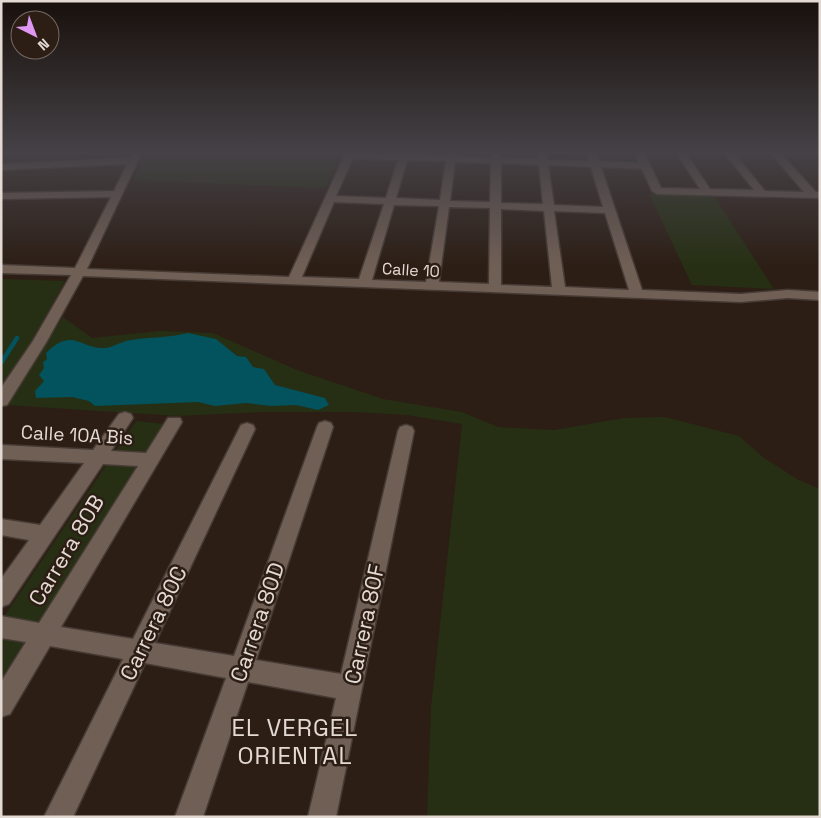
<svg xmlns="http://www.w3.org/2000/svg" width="821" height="818" font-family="'Space Grotesk',sans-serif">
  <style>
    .green { fill: #262f13 }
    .water { fill: #02535d }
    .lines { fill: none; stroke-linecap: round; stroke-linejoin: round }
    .stream { stroke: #02535d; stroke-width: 4.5 }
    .minor-casing { stroke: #463a34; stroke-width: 3 }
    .minor { fill: #705f55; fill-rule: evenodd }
    .labels { text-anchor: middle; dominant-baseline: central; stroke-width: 5; stroke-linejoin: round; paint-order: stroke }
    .far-street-label { font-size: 16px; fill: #e4dad4; stroke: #2c1e15 }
    .street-label { font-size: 19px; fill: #e4dad4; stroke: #2c1e15 }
    .near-street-label { font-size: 22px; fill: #e4dad4; stroke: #2c1e15 }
    .near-neighbourhood-label { font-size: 24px; letter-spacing: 1px; fill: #e4dad4; stroke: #2c1e15 }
  </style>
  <rect width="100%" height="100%" fill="#2c1e15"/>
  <path class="green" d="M147,152H342L325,188L133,180Z
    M649,194L714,196L774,289L692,285Z
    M1,279L65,281L27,350L1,390Z
    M63,317L92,338L160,331L213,333L297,370L383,399L462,412L498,427L554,430L624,418L665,417L739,436L764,458L797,479L820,489V817H427L431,707L462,424L407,415L354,412H263L177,416L7,405Z
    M136,421L164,424L1,684V621Z"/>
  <path class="water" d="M188,333L216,339L237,356L246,357L253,367L264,369L275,385L325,398L329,405L318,410L296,405L271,406L246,403L215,406L198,402L95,406L89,401L72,397L36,398L35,391L44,381L39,375L44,368L43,362L47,359L46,353C73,326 81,350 105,348C114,347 122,341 131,340C150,337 169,338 188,333Z"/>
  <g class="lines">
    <path class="stream" d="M1,363L17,338"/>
    <defs>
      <path id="minor" d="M133,152H142L87,269L289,277L346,152L400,154V152H409V154L447,156V152H456V156L491,158L492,152H500L501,158L538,159V152H547L548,160L589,161L587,152H596L599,161L639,163L635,152H644L661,188L700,189L676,152H685L710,189L754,190L724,152H733L765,191L804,192L770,152H779L816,192H820V198L657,194L652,191L642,169L601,167L642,290L741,294L788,290L820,292V300L788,298L741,302L83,276L47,341L7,405L1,406V388L33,341L71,275L1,273V265L75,268L111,197L1,199V193L114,191L127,164L1,170V164L130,158ZM353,158L398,160L386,198L336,196ZM407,160L446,161L440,200L396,198ZM455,162L491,163L490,202L450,201ZM501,163L539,165L543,204L501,203ZM548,165L591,167L603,207L554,205ZM334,202L384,204L359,279L302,277ZM394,205L439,206L426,282L372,280ZM449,207L490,208L489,284L439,282ZM501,209L544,211L552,287L501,285ZM554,211L605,213L629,290L565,287Z
        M125,412L131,414L133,418L111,451L146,453L168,418H180L182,422L61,627L133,639L239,429L241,425L247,423L253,425L255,429L155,643L234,656L317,427L319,423L325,421L331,423L333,427L256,660L341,674L398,431L400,427L406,425L412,427L414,431L336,817H308L336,698L248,682L203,817H175L226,678L145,663L73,817H44L123,659L50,646L10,714L1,717V682L26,642L1,638V616L39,623L138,466L103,464L9,604L1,607V579L29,540L1,535V519L40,525L84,463L1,459V445L93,450L119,414Z"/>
    </defs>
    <use href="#minor" class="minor-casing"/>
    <use href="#minor" class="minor"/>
  </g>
  <linearGradient id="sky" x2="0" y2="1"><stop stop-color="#18100c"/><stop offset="0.57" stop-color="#454146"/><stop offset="1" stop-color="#454146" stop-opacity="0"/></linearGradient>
  <rect width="821" height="267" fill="url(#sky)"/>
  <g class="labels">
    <g class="far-street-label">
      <text transform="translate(411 270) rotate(3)">Calle 10</text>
    </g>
    <g class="street-label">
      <text transform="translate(77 435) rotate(3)">Calle 10A Bis</text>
    </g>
    <g class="near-street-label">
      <text transform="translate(66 550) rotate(-59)">Carrera 80B</text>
      <text transform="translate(257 622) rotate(-71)">Carrera 80D</text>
      <text transform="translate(153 623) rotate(-64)">Carrera 80C</text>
      <text transform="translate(364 624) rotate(-78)">Carrera 80F</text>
    </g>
    <g class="near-neighbourhood-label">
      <text x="295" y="727">EL VERGEL<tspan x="295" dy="28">ORIENTAL</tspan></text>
    </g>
  </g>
  <rect width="821" height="818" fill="none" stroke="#e4dad4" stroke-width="5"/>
  <g transform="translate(35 35) rotate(138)"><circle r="24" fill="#2c1e15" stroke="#766961"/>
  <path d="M0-4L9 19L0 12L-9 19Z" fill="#de98f3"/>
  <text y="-8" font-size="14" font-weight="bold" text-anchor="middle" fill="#e4dad4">N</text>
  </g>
</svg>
